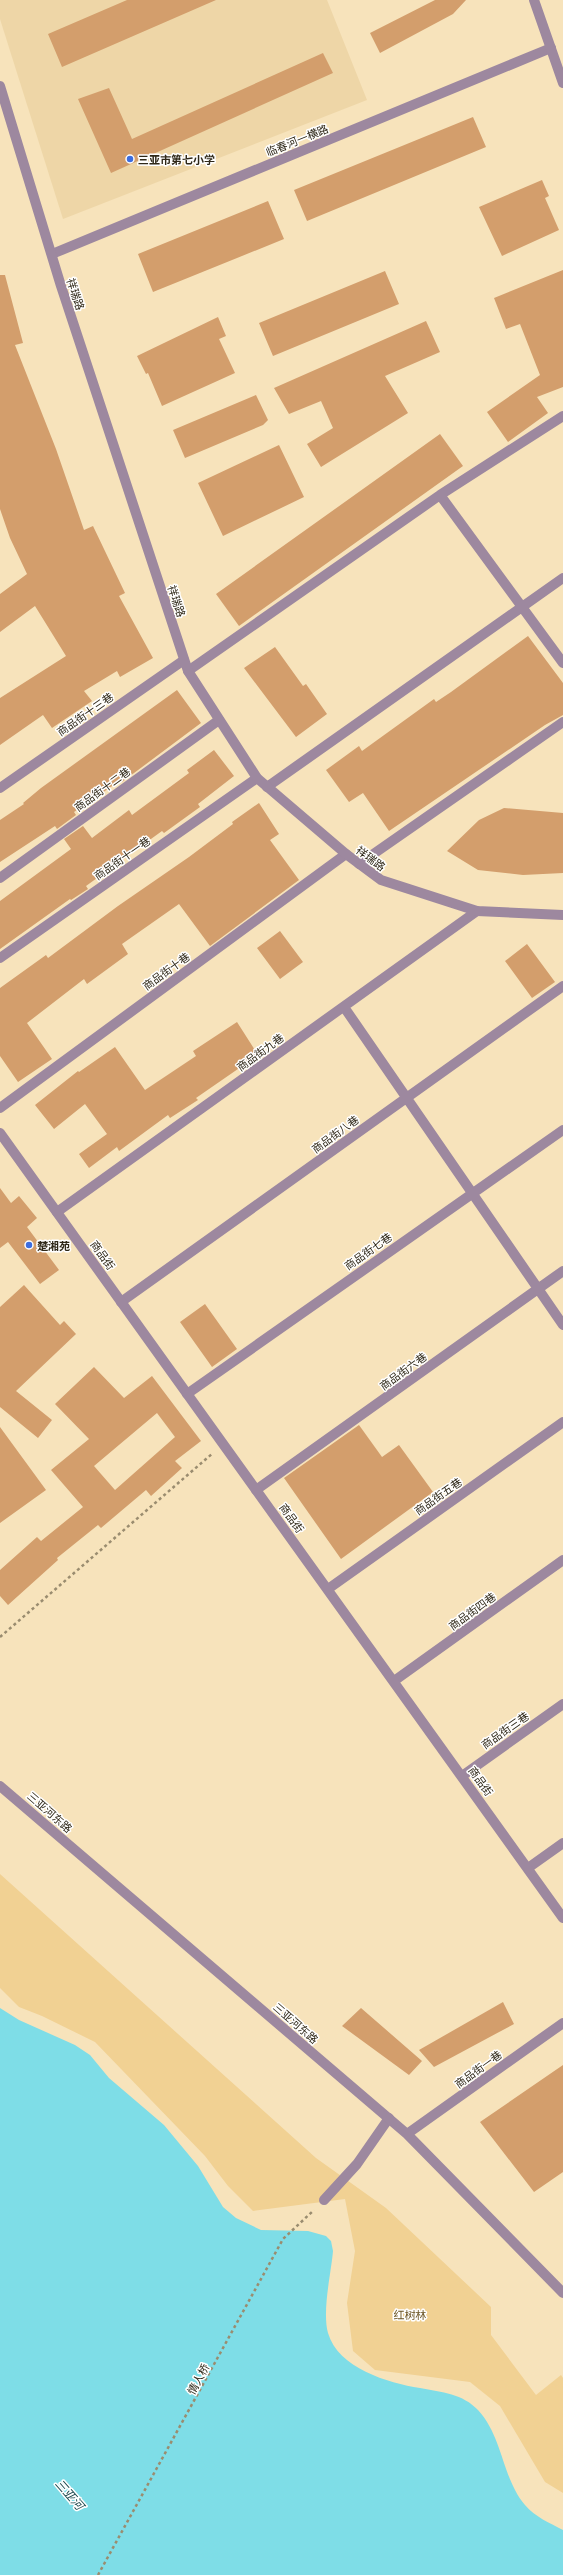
<svg xmlns="http://www.w3.org/2000/svg" width="563" height="2575" font-family="Commissioner,'Noto Sans SC',sans-serif">
  <style>
    .built { fill: #eed6a7 }
    .green { fill: #f1d193 }
    .water { fill: #7edde7 }
    .building { fill: #d39e6c; fill-rule: evenodd }
    .lines { fill: none; stroke-linecap: round; stroke-linejoin: round }
    .path { stroke: #9a8c6f; stroke-width: 2.5; stroke-dasharray: 3 3; stroke-linecap: butt }
    .pedestrian { stroke: #9d889f; stroke-width: 10 }
    .minor { stroke: #9d889f; stroke-width: 10 }
    .tertiary { stroke: #9d889f; stroke-width: 10 }
    .poi-dot { fill: #3d6dde; stroke: #fff; stroke-width: 1.5 }
    .labels { text-anchor: middle; dominant-baseline: central; stroke-width: 3; stroke-linejoin: round; paint-order: stroke }
    .street-label { font-size: 11px; fill: #2f2818; stroke: #fff }
    .poi-label { font-size: 11px; font-weight: bold; fill: #2f2818; stroke: #fff; text-anchor: start }
    .park-label { font-size: 11px; fill: #6b5423; stroke: #fff }
    .water-label { font-size: 12px; font-style: italic; fill: #1e4a4e; stroke: #fff }
  </style>
  <rect width="100%" height="100%" fill="#f7e3bb"/>
  <path class="built" d="M0,0H327L367,100L63,219L0,19Z"/>
  <path class="green" d="M0,1874L316,2158L386,2208L491,2307V2335L536,2395L561,2375L563,2378V2493L545,2482L500,2406L470,2382L375,2370L353,2351L347,2303L355,2251L345,2199L253,2211L228,2186L205,2156L95,2042L42,2016L19,2007L0,1988Z"/>
  <path class="water" d="M0,2008L19,2020L75,2045L90,2055L109,2078L164,2125L198,2166L223,2207L236,2218L261,2230L308,2231L326,2236L331,2241L333,2251C331,2274 322,2311 328,2333C338,2368 388,2383 420,2388C442,2392 463,2394 478,2410C503,2437 502,2478 525,2505C535,2517 550,2523 563,2530V2575H0Z"/>
  <path class="building" d="M127,0H216L62,67L48,34Z
    M435,0H466L453,14L380,53L370,33Z
    M323,53L333,73L111,173L78,99L109,88L132,139Z
    M473,117L486,147L307,221L294,190Z
    M542,180L549,196L545,198L559,230L502,256L479,207Z
    M268,201L284,239L153,292L138,254Z
    M563,270V387L537,397L548,413L508,442L487,412L540,375L520,324L506,329L494,298Z
    M385,271L399,304L273,356L259,323Z
    M0,275H5L23,343L15,345L56,449L84,530L93,526L125,593L119,596L153,658L120,677L117,671L84,691L92,701L52,728L43,715L0,745V698L66,656L35,606L0,632V594L27,574L10,538L0,509Z
    M218,317L226,336L219,339L235,373L162,406L148,373L146,374L137,356Z
    M426,321L440,352L385,376L408,413L321,467L307,444L333,428L321,401L289,414L274,388Z
    M256,395L268,420L263,425L185,458L173,430Z
    M440,434L463,466L239,626L216,594Z
    M279,445L304,497L223,536L198,483Z
    M528,636L563,683V715L545,725L389,831L363,793L349,802L326,770L359,746L362,751L434,699L436,702L451,692Z
    M275,647L303,686L306,684L327,714L296,737L244,668Z
    M177,690L201,723L122,782L121,780L74,812L76,815L57,829L55,826L0,862V820L24,804L23,803L41,788Z
    M214,750L234,776L198,804L200,807L164,833L162,831L86,886L88,889L71,900L70,899L0,949V901L71,849L64,839L83,826L92,838L129,810L132,815L189,773L187,770Z
    M259,803L279,834L270,840L299,880L210,946L179,904L122,944L128,954L87,984L84,979L27,1023L52,1059L18,1082L0,1056V988L46,955L48,958L118,906L189,857L233,824L232,822Z
    M504,808L563,813V873L523,875L478,870L447,851L479,820Z
    M280,931L303,962L280,979L257,948Z
    M527,944L555,982L532,998L505,961Z
    M237,1022L258,1055L196,1098L198,1100L170,1118L168,1115L119,1151L117,1147L89,1168L79,1154L107,1134L85,1104L54,1129L35,1105L78,1071L79,1072L115,1047L145,1090L196,1056L193,1051Z
    M0,1188L11,1203L19,1196L37,1218L27,1227L59,1270L40,1284L8,1242L0,1248Z
    M24,1285L60,1325L64,1321L76,1334L16,1391L52,1420L38,1438L0,1407V1307Z
    M205,1304L237,1349L212,1367L180,1322Z
    M94,1367L124,1398L152,1376L201,1441L175,1461L182,1468L151,1496L146,1490L101,1528L98,1525L57,1558L58,1560L8,1605L0,1596V1570L37,1537L41,1541L83,1507L51,1470L89,1439L55,1404ZM157,1413L175,1437L115,1490L94,1466Z
    M359,1425L382,1457L399,1445L433,1492L341,1559L284,1478Z
    M0,1427L46,1490L0,1523Z
    M503,2002L514,2024L434,2067L419,2050Z
    M361,2008L422,2061L409,2075L342,2026Z
    M563,2065V2172L534,2192L480,2122Z"/>
  <g class="lines">
    <path class="path" d="M0,1637L213,1453
      M98,2575L283,2239L314,2210"/>
    <path class="pedestrian" d="M324,2200L357,2164L389,2118"/>
    <path class="minor" d="M52,254L551,48
      M440,495L563,663
      M188,671L440,495L563,416
      M267,787L563,578
      M0,788L184,660
      M359,864L563,722
      M0,878L219,720
      M0,958L257,778
      M344,1007L563,1325
      M0,1108L346,854
      M57,1212L477,911
      M121,1302L563,986
      M187,1394L563,1130
      M256,1490L563,1271
      M328,1589L563,1422
      M394,1681L563,1560
      M462,1776L563,1704
      M528,1868L563,1843"/>
    <path class="tertiary" d="M534,0L563,83
      M0,86L61,286L188,671L257,778L346,854L381,880L477,911L563,915
      M0,1133L563,1918
      M0,1786L407,2134L563,2293
      M407,2134L563,2023"/>
  </g>
  <g class="poi-dot">
    <circle cx="130" cy="159" r="4"/>
    <circle cx="29" cy="1245" r="4"/>
  </g>
  <g class="labels">
    <g class="street-label">
      <text transform="translate(297 140) rotate(-22)">临春河一横路</text>
      <text transform="translate(76 294) rotate(72)">祥瑞路</text>
      <text transform="translate(177 601) rotate(72)">祥瑞路</text>
      <text transform="translate(85 714) rotate(-35)">商品街十三巷</text>
      <text transform="translate(102 789) rotate(-36)">商品街十二巷</text>
      <text transform="translate(122 858) rotate(-35)">商品街十一巷</text>
      <text transform="translate(371 858) rotate(37)">祥瑞路</text>
      <text transform="translate(166 971) rotate(-36)">商品街十巷</text>
      <text transform="translate(260 1052) rotate(-36)">商品街九巷</text>
      <text transform="translate(335 1134) rotate(-36)">商品街八巷</text>
      <text transform="translate(368 1251) rotate(-35)">商品街七巷</text>
      <text transform="translate(103 1255) rotate(54)">商品街</text>
      <text transform="translate(403 1371) rotate(-36)">商品街六巷</text>
      <text transform="translate(438 1496) rotate(-35)">商品街五巷</text>
      <text transform="translate(292 1518) rotate(54)">商品街</text>
      <text transform="translate(472 1611) rotate(-36)">商品街四巷</text>
      <text transform="translate(505 1730) rotate(-35)">商品街三巷</text>
      <text transform="translate(481 1781) rotate(54)">商品街</text>
      <text transform="translate(50 1812) rotate(41)">三亚河东路</text>
      <text transform="translate(296 2023) rotate(41)">三亚河东路</text>
      <text transform="translate(478 2069) rotate(-36)">商品街一巷</text>
      <text transform="translate(198 2379) rotate(-61)">情人桥</text>
    </g>
    <g class="poi-label">
      <text x="138" y="159">三亚市第七小学</text>
      <text x="37" y="1245">楚湘苑</text>
    </g>
    <g class="park-label">
      <text x="410" y="2314">红树林</text>
    </g>
    <g class="water-label">
      <text transform="translate(70 2494) rotate(49)">三亚河</text>
    </g>
  </g>
</svg>
